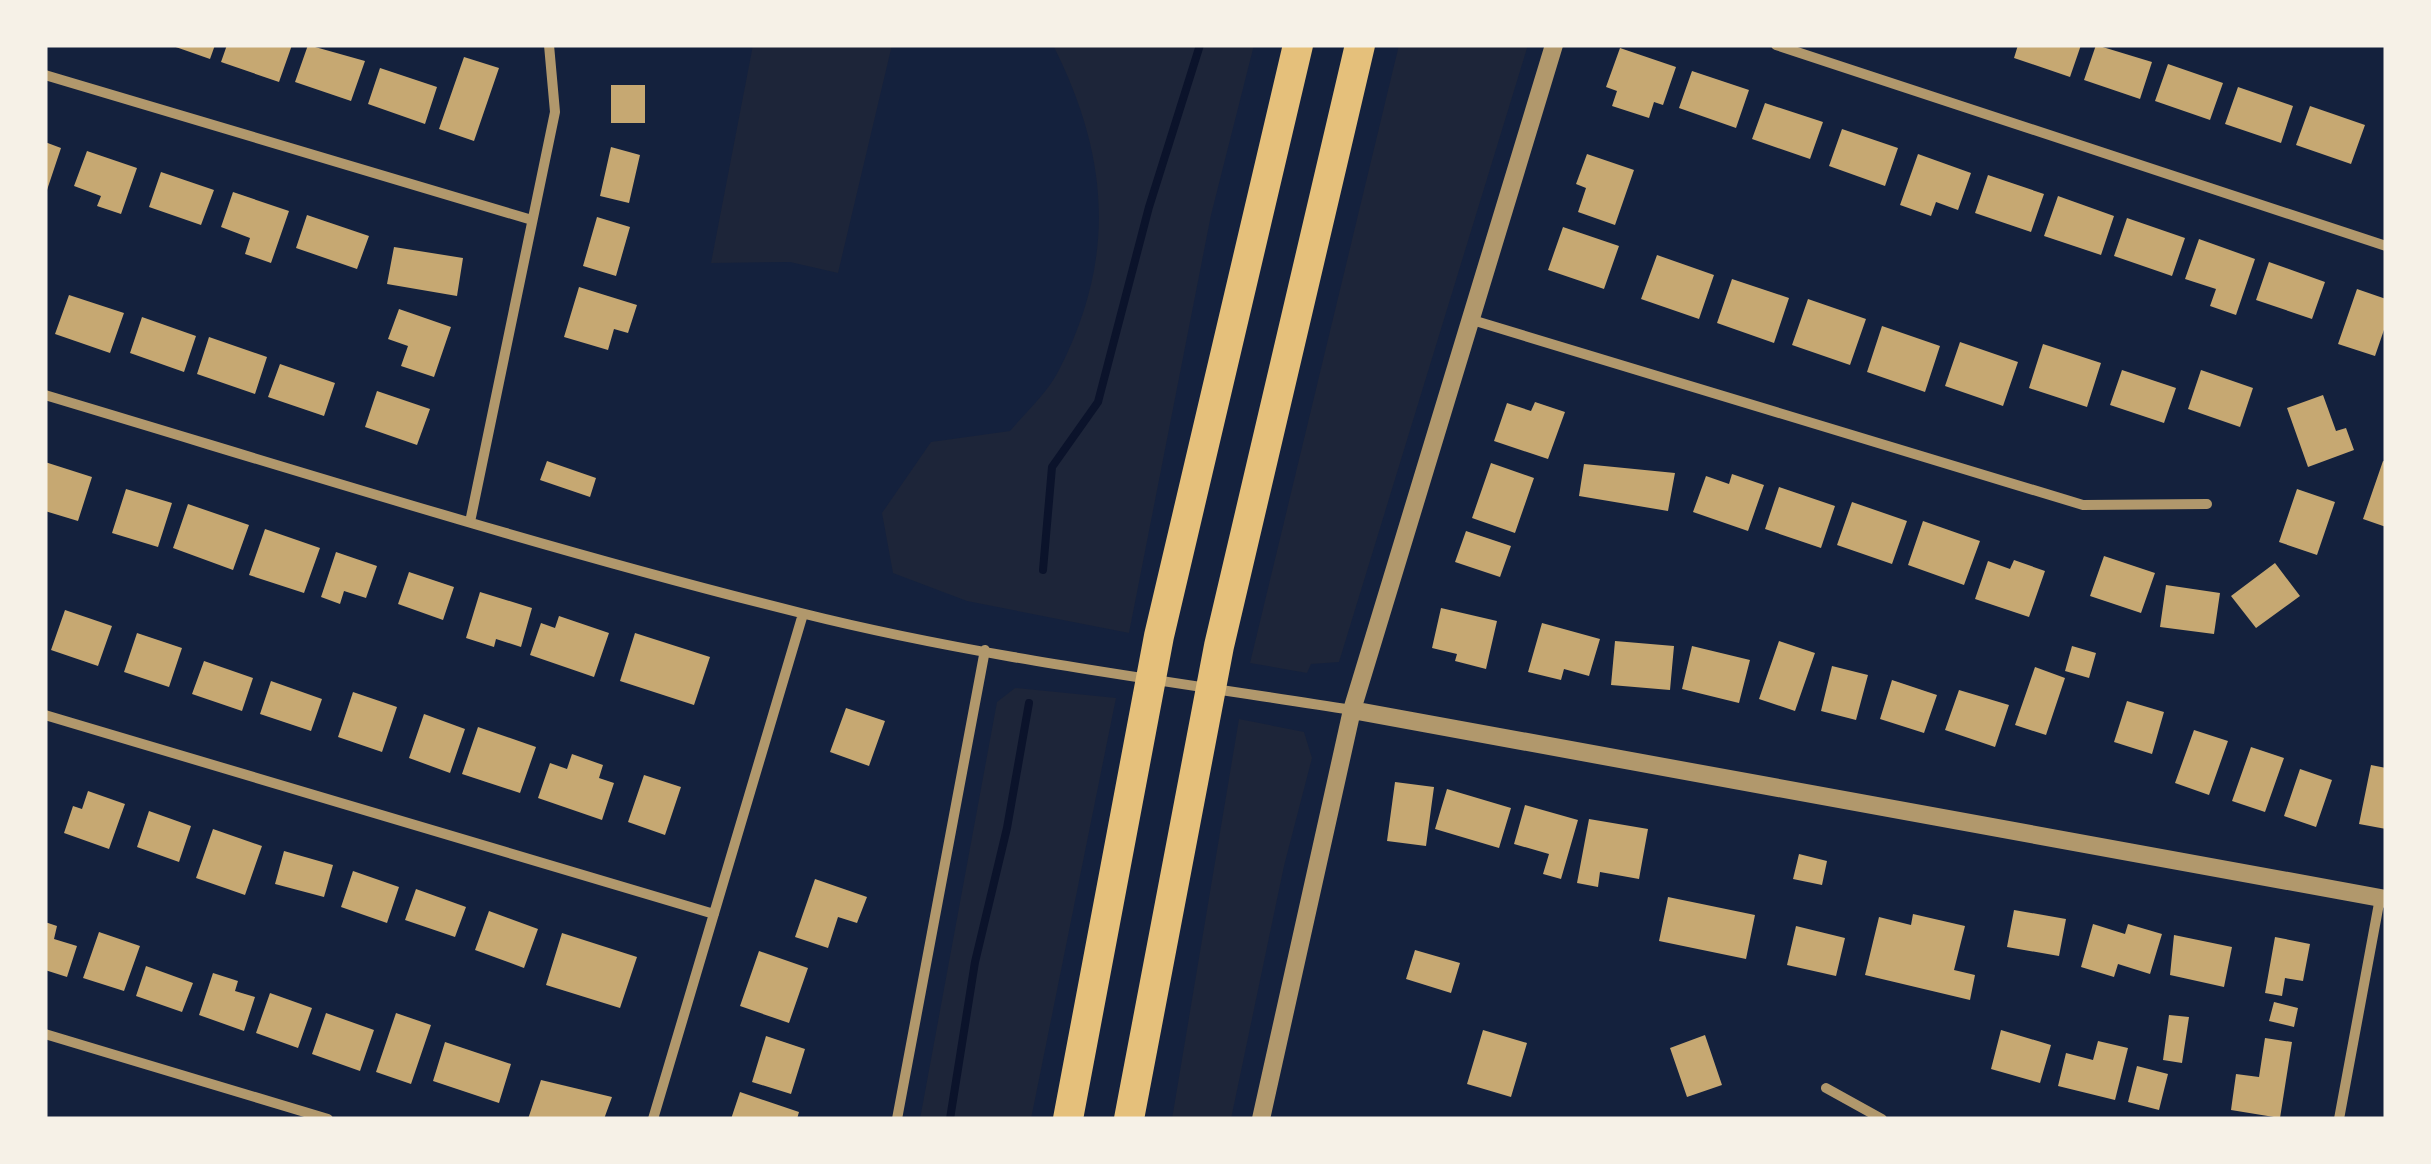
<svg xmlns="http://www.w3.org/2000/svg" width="2431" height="1164" font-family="'Nunito Sans',sans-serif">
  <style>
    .green { fill: #1d2539 }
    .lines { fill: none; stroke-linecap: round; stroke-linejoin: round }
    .stream { stroke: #0b132b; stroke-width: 8 }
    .building { fill: #c6a872 }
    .minor { stroke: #b1986c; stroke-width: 10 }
    .tertiary { stroke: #b1986c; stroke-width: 18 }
    .motorway { stroke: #e5c07b; stroke-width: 30 }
  </style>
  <rect width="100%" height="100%" fill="#14213d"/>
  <path class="green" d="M753,45H892L838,273L790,262L711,263Z
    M1053,45H1254L1211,215L1129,633L967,601L893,573L882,513L931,442L1010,431C1026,412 1048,392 1059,370C1117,257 1109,156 1053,45Z
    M1399,45H1528L1339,662L1311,664L1307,673L1250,663Z
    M1015,688L1116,698L1031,1119H920L997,702Z
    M1239,719L1304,732L1312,758L1284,866L1231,1119H1172Z"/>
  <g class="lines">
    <path class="stream" d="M1043,570L1052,467L1098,402L1149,207L1200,45
      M950,1119L975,962L1007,828L1029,703"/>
  </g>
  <path class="building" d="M170,45H215L210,59Z
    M227,45H292L279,82L221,62Z
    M308,45L365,61L351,101L295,82Z
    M2018,45H2081L2070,77L2014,58Z
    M2096,45L2152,62L2140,99L2084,80Z
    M1620,48L1676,67L1663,105L1654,102L1649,118L1612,106L1617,91L1606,87Z
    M464,57L499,68L474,141L439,129Z
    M2168,64L2223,83L2210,120L2155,101Z
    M380,68L437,87L425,124L368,104Z
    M1692,71L1749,90L1736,128L1679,108Z
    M611,85H645V123H611Z
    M2238,87L2293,106L2281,143L2225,124Z
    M1765,103L1823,122L1810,159L1752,139Z
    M2310,106L2365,125L2351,164L2296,145Z
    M1842,129L1898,148L1885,186L1829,166Z
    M45,142L61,148L46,193H45Z
    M611,147L640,155L629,203L600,196Z
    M87,151L137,168L121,214L97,206L101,196L74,186Z
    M1587,154L1634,170L1615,225L1578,212L1586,188L1576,184Z
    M1918,154L1971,173L1958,210L1936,202L1931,216L1900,205Z
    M161,172L214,190L201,225L149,207Z
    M1988,175L2044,194L2031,232L1975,213Z
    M233,192L289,211L271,263L245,254L250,238L221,227Z
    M2058,196L2114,216L2101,255L2044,236Z
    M307,215L369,236L357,269L296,248Z
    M597,217L630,227L616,276L583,266Z
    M2127,218L2185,238L2172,276L2114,256Z
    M1563,227L1619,246L1604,289L1548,270Z
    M2199,239L2255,259L2236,315L2210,306L2216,289L2185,279Z
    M394,247L463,258L457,296L387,284Z
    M1657,255L1714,275L1699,319L1641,299Z
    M2269,262L2325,282L2312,319L2256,300Z
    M1732,279L1789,298L1774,343L1717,323Z
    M579,287L637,305L628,333L614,329L608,350L564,337Z
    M2357,289L2386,299V324L2375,356L2338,344Z
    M69,295L124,313L110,353L55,334Z
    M1808,299L1866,319L1850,365L1792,345Z
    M399,309L451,327L434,377L401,366L408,346L388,339Z
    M142,317L196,336L184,372L130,353Z
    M1882,326L1940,346L1925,392L1867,372Z
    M209,337L267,357L255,394L197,374Z
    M1960,342L2018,362L2003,406L1945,386Z
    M2043,344L2101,363L2087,407L2029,388Z
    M280,364L335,383L324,416L268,397Z
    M2122,370L2176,388L2164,423L2110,405Z
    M2201,370L2253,388L2240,427L2188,409Z
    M377,391L430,409L417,445L365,427Z
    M2323,395L2336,431L2346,428L2354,450L2308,467L2287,408Z
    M1535,402L1565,412L1548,459L1494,441L1507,403L1531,411Z
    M547,461L596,478L590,497L540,480Z
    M2383,461L2386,462V527L2363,519Z
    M45,462L92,477L78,521L45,511Z
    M1491,463L1534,478L1515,533L1472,518Z
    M1584,464L1675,473L1668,511L1579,496Z
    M1732,474L1764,485L1748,531L1693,512L1706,476L1729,484Z
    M1779,487L1835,506L1821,548L1765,529Z
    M126,489L172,503L158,547L112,533Z
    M2297,489L2335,502L2317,555L2279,542Z
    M1852,502L1907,521L1892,564L1837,545Z
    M188,504L249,525L233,570L173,548Z
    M1923,521L1980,541L1964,585L1908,565Z
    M265,529L320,548L304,593L249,575Z
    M1466,531L1511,546L1500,577L1455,562Z
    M336,552L377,566L366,598L344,591L340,604L321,597Z
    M2104,556L2155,573L2141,613L2090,596Z
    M2014,560L2045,571L2029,617L1975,599L1988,561L2010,569Z
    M2275,563L2300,596L2256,628L2231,596Z
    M409,572L454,587L443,620L398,604Z
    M2166,585L2220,593L2214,634L2160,627Z
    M480,592L532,608L521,647L496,639L494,647L466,638Z
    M1441,608L1497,621L1486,669L1455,661L1457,654L1432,648Z
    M65,610L112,626L98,666L51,650Z
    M559,616L609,633L594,677L530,655L541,623L555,628Z
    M1542,623L1600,639L1589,676L1564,669L1561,680L1528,672Z
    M137,633L182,648L169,687L124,672Z
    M635,633L710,657L694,705L620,681Z
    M1615,641L1674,646L1670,690L1611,685Z
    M1779,641L1815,653L1795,711L1759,699Z
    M1692,646L1750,660L1739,703L1682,689Z
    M2072,646L2096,653L2089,678L2065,671Z
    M204,661L253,678L242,711L192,694Z
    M1832,666L1868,675L1856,720L1821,711Z
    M2035,667L2065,678L2046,735L2015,725Z
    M1892,680L1937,695L1924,733L1880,719Z
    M271,681L322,699L311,731L260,714Z
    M1959,690L2009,705L1995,747L1945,730Z
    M353,692L397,707L382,752L338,737Z
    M2127,701L2164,712L2152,754L2114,742Z
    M846,708L885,721L869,766L830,752Z
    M424,714L465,729L450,773L409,758Z
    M478,727L536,747L520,793L462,774Z
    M2194,730L2228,741L2209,795L2175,783Z
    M2251,747L2284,758L2265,812L2232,801Z
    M572,754L603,765L599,778L614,783L602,820L538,798L550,763L567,769Z
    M2371,765L2386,768V829L2359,824Z
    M2300,769L2332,780L2316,827L2284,816Z
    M644,775L681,787L665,835L628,822Z
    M1395,782L1434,787L1426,846L1387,841Z
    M1447,789L1511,808L1499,848L1435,829Z
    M88,791L125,804L109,849L64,833L73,806L82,809Z
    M1525,805L1578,820L1561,879L1543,874L1549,854L1514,844Z
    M149,811L191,826L179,862L137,847Z
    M1589,819L1648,829L1639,879L1600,872L1598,887L1577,883Z
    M213,829L262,846L245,895L196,878Z
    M284,851L333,865L324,897L275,884Z
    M1799,854L1827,861L1822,885L1793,879Z
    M353,871L399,887L387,923L341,907Z
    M815,879L867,897L857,923L838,917L828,948L795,937Z
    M416,889L466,907L455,937L405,920Z
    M1668,897L1755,915L1746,959L1659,941Z
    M2014,910L2066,919L2059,956L2007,947Z
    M489,911L538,929L524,968L475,950Z
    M1913,914L1965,926L1954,970L1975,975L1970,1000L1865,975L1879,917L1911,925Z
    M45,922L57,926L54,939L77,946L67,977L45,970Z
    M2093,924L2125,934L2128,924L2162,934L2150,974L2118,964L2114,977L2081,967Z
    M1796,926L1845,938L1836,976L1787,965Z
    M99,932L140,946L124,991L83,978Z
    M562,933L637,957L620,1008L546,985Z
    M2174,935L2232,947L2224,987L2170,975Z
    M2275,937L2310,944L2303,981L2285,978L2282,996L2265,993Z
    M1415,950L1460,963L1451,993L1406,979Z
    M759,951L808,968L789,1023L740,1006Z
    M146,966L193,983L182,1012L136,996Z
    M213,973L238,981L235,991L255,997L244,1031L199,1015Z
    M270,993L312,1008L298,1048L256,1033Z
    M2274,1002L2298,1008L2294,1027L2269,1021Z
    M326,1013L374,1030L360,1071L312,1054Z
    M396,1013L431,1025L411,1084L376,1072Z
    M2169,1015L2189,1017L2182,1063L2163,1060Z
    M1483,1030L1527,1043L1511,1097L1467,1084Z
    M2001,1030L2051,1045L2040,1083L1991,1069Z
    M1705,1035L1722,1085L1687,1097L1670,1048Z
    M766,1036L805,1049L791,1094L752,1082Z
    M2265,1038L2292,1042L2280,1118L2231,1110L2236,1074L2259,1077Z
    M2098,1041L2128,1048L2115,1100L2058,1086L2066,1053L2093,1060Z
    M445,1042L511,1064L499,1103L433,1081Z
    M2137,1066L2168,1074L2159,1110L2128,1102Z
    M541,1080L612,1097L604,1119H528Z
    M740,1092L799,1112L797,1119H731Z"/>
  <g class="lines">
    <path class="minor" d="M1776,45L2386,246
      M45,75L532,220
      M1469,319L2083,505L2207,504
      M45,395C296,470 547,550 801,613C981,658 1169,681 1352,710
      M470,522L555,112L549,45
      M45,715L714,914
      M45,1034L328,1119
      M1826,1088L1882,1119
      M653,1119L803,614
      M897,1119L985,650
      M2339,1119L2380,898"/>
    <path class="tertiary" d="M1352,710L2386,899
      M1261,1119L1352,710L1554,45"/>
    <path class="motorway" d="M1068,1119L1159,636L1298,45
      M1129,1119L1219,646L1360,45"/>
  </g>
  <rect width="2431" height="1164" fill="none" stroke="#f6f1e7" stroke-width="95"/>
</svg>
